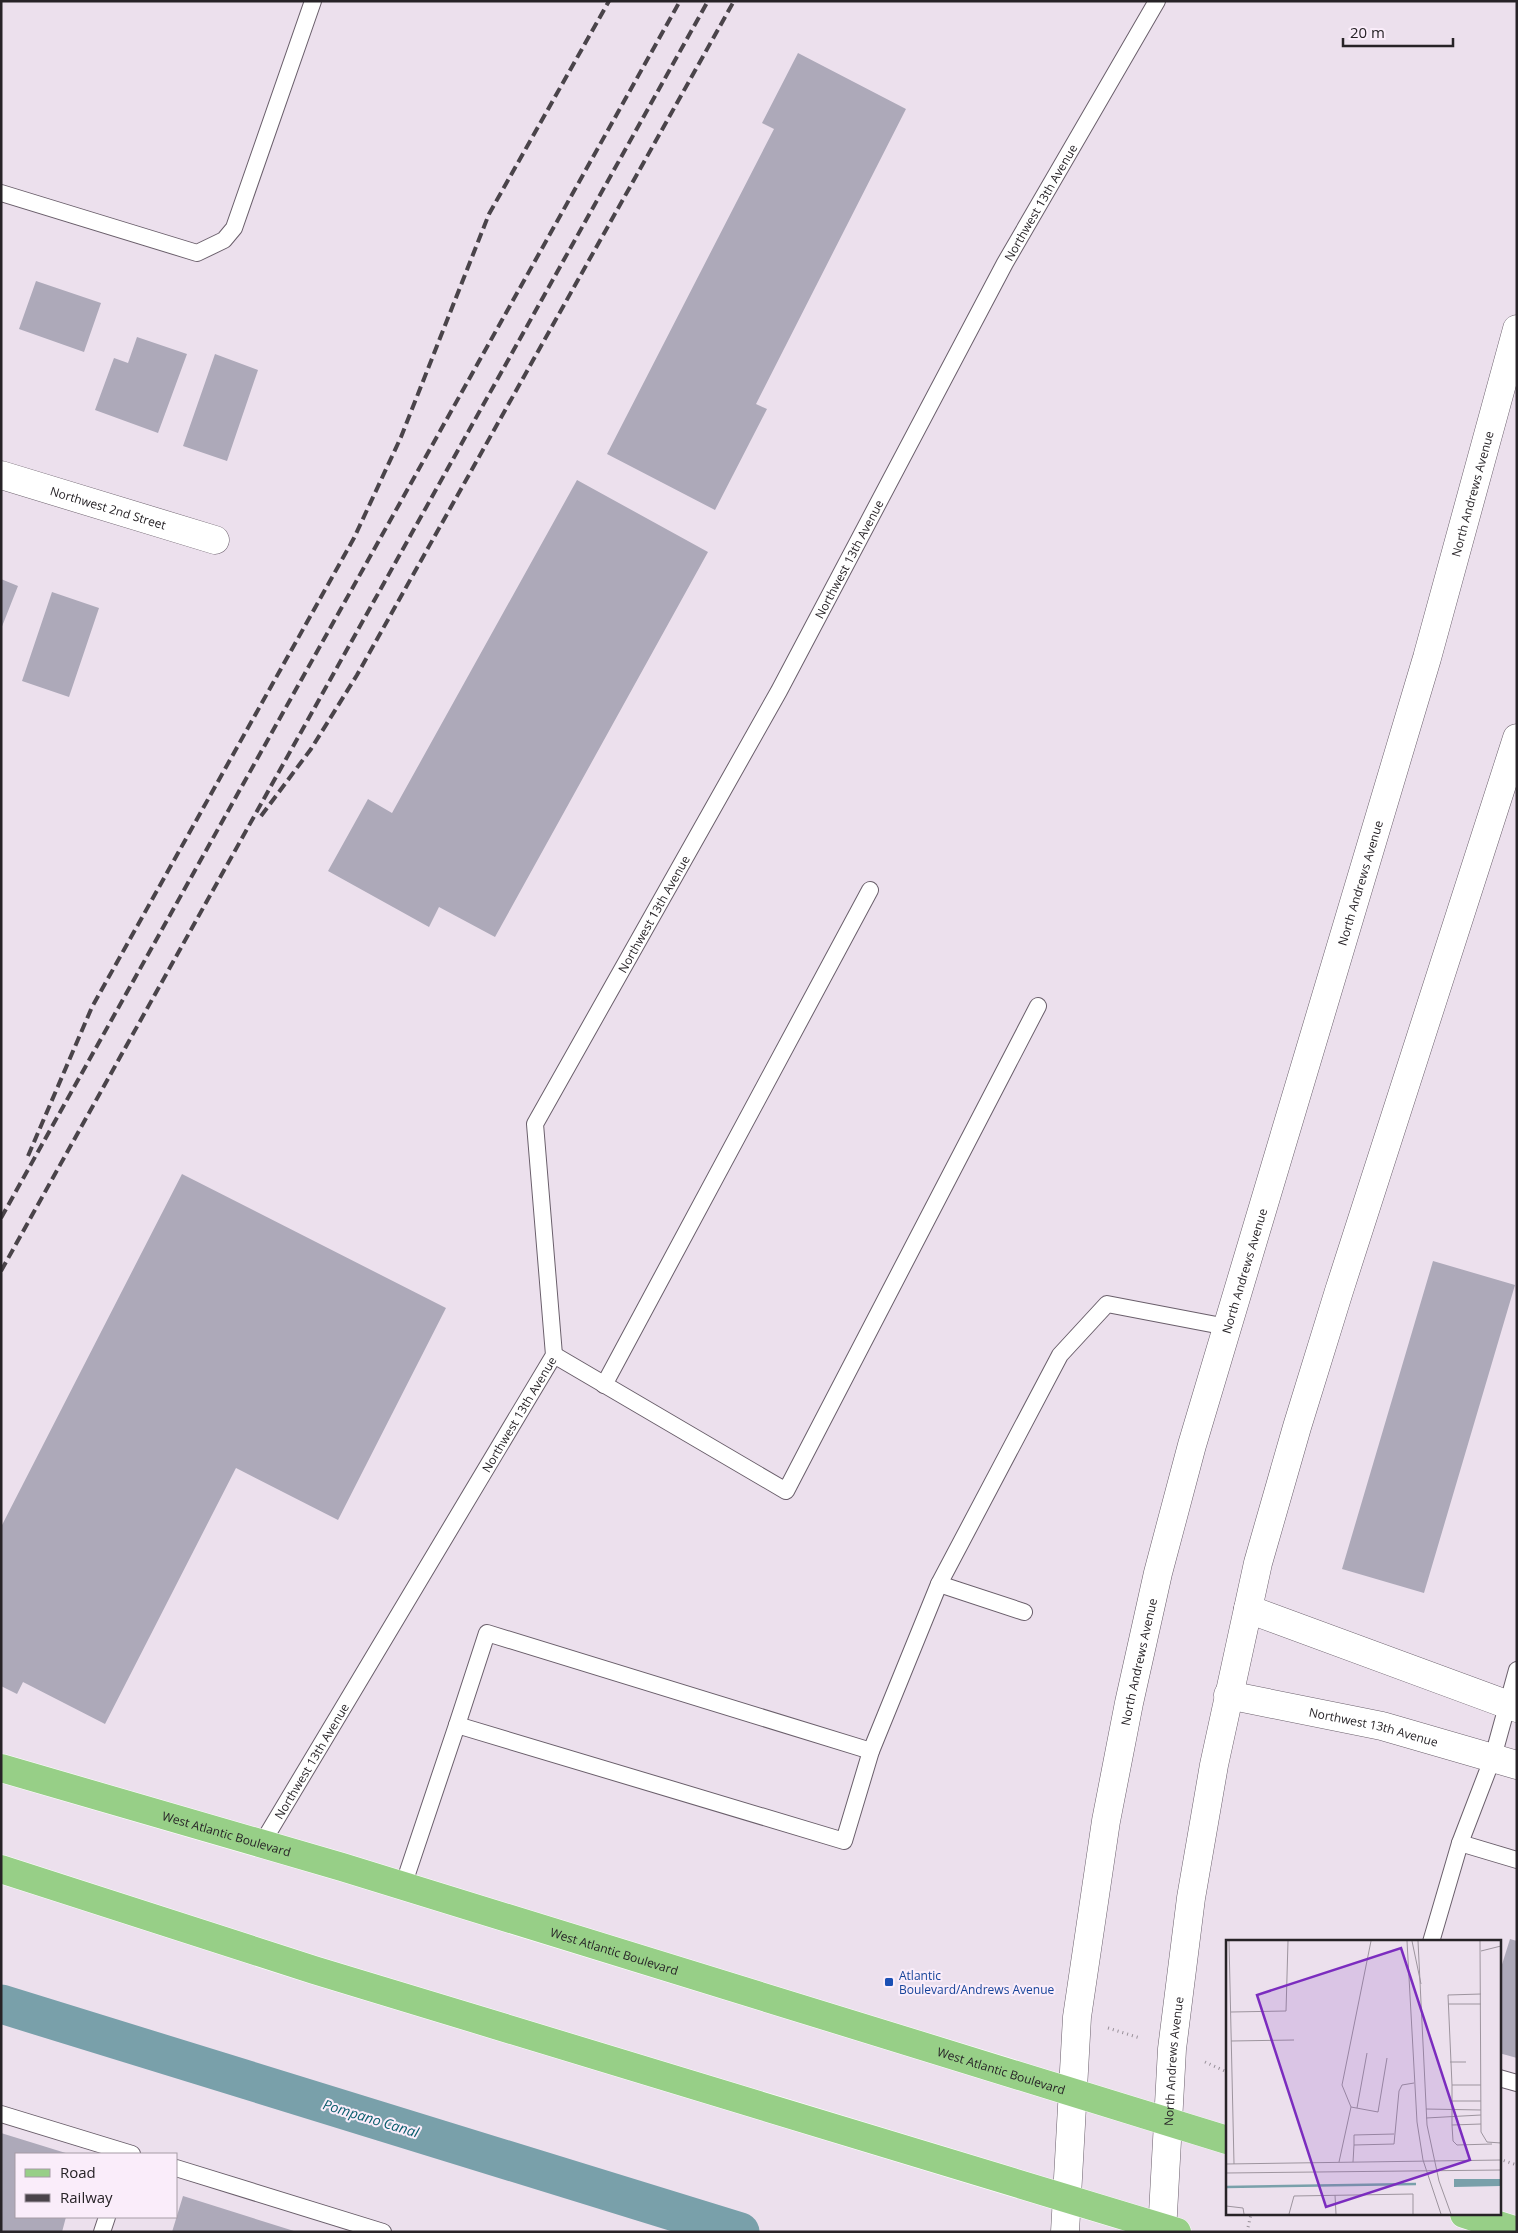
<svg xmlns="http://www.w3.org/2000/svg" width="1518" height="2233" font-family="'Open Sans',sans-serif">
  <style>
    .lines { fill: none; stroke-linecap: round; stroke-linejoin: round }
    .canal { stroke: #79a0aa; stroke-width: 39 }
    .building { fill: #ada9b9 }
    .lane-casing { stroke: #6a5f6b; stroke-width: 18 }
    .street-casing { stroke: #6a5f6b; stroke-width: 29 }
    .secondary-casing { stroke: #6a5f6b; stroke-width: 29 }
    .primary-casing { stroke: #fff; stroke-width: 29 }
    .path { stroke: #978f98; stroke-width: 3; stroke-dasharray: 1 4; stroke-linecap: butt }
    .lane { stroke: #fff; stroke-width: 16 }
    .street { stroke: #fff; stroke-width: 28 }
    .secondary { stroke: #fff; stroke-width: 28 }
    .primary { stroke: #97cf87; stroke-width: 28 }
    .rail { stroke: #4a444a; stroke-width: 4; stroke-dasharray: 10 5; stroke-linecap: butt }
    .transit-dot { fill: #1a4fb4; stroke: #faedfa; stroke-width: 2 }
    .labels { text-anchor: middle; dominant-baseline: central; stroke-width: 4; stroke-linejoin: round; paint-order: stroke }
    .street-label { font-size: 12px; fill: #272327; stroke: #faedfa }
    .transit-label { font-size: 12px; fill: #164399; stroke: #faedfa; text-anchor: start }
    .water-label { font-size: 14px; font-style: italic; fill: #065c6b; stroke: #faedfa }
    .inset-river { fill: none; stroke: #79a0aa; stroke-width: 2.5 }
    .inset-road { fill: none; stroke: #9d949e; stroke-width: 1 }
    .view { fill: #7b2cbf; fill-opacity: 0.15; stroke: #7b2cbf; stroke-width: 2.5 }
    .inset-edge { fill: none; stroke: #272327; stroke-width: 2.5 }
  </style>
  <rect width="100%" height="100%" fill="#ece0ed"/>
  <g class="lines">
    <path class="canal" d="M1,2004L740,2232"/>
  </g>
  <path class="building" d="M798,53L906,109L756,404L767,409L715,510L607,454L774,129L762,123Z
    M36,281L101,303L84,352L19,329Z
    M137,337L187,354L158,433L95,410L114,358L128,363Z
    M215,354L258,370L227,461L183,446Z
    M577,480L708,552L495,937L439,907L429,927L328,871L368,799L392,813Z
    M1,579L18,586L1,629Z
    M52,592L99,608L69,697L22,681Z
    M182,1174L446,1308L338,1520L236,1468L105,1724L23,1682L17,1694L1,1686V1527Z
    M1433,1261L1515,1285L1424,1593L1342,1569Z
    M1510,1939L1517,1941V2058L1499,2053V1974Z
    M1,2133L69,2154H16V2217H66L62,2232H1Z
    M183,2196L294,2231V2232H172Z"/>
  <g class="lines">
    <defs>
      <g id="lane">
        <path d="M1,193L197,253L224,240L234,228L313,1"/>
        <path d="M554,1355L786,1491L1038,1006"/>
        <path d="M604,1385L870,890"/>
        <path d="M939,1584L1024,1612"/>
        <path d="M1517,1670L1493,1757L1460,1843L1517,1860"/>
        <path d="M457,1725L487,1633L871,1751"/>
        <path id="s1" d="M261,1845L554,1355L535,1124L779,691L1005,263L1157,1"/>
        <path d="M403,1886L457,1725L844,1841L871,1751L939,1584L1060,1355L1107,1304L1227,1327"/>
        <path d="M1431,1942L1460,1843"/>
        <path d="M1499,2078L1517,2083"/>
        <path d="M1,2114L132,2154"/>
        <path d="M176,2168L383,2232"/>
        <path d="M102,2232L107,2217"/>
      </g>
      <g id="street">
        <path id="s2" d="M1,475L215,540"/>
        <path d="M1248,1609L1517,1708"/>
        <path id="s3" d="M1228,1695L1382,1726L1517,1765"/>
      </g>
      <g id="secondary">
        <path id="s4" d="M1065,2232L1077,2017L1106,1821L1129,1703L1158,1573L1192,1445L1427,658L1517,329"/>
        <path id="s5" d="M1162,2232L1172,2049L1191,1898L1214,1765L1258,1563L1297,1427L1339,1291L1517,738"/>
      </g>
      <g id="primary">
        <path id="s6" d="M1,1768L342,1867L1227,2140"/>
        <path d="M1,1869L314,1970L1177,2232"/>
        <path d="M1464,2214L1517,2231"/>
      </g>
    </defs>
    <use href="#lane" class="lane-casing"/>
    <use href="#street" class="street-casing"/>
    <use href="#secondary" class="secondary-casing"/>
    <use href="#primary" class="primary-casing"/>
    <path class="path" d="M1108,2028L1140,2038
      M1205,2062L1227,2072
      M1499,2159L1517,2165
      M1247,2232L1251,2214"/>
    <use href="#lane" class="lane"/>
    <use href="#street" class="street"/>
    <use href="#secondary" class="secondary"/>
    <use href="#primary" class="primary"/>
    <path class="rail" d="M261,816L311,749L357,675L734,1
      M28,1156L92,1007L354,538L401,437L489,214L609,1
      M1,1218L680,1
      M1,1271L708,1"/>
  </g>
  <rect class="transit-dot" x="884" y="1977" width="10" height="10" rx="2.5"/>
  <g class="labels">
    <g class="street-label">
      <text stroke="none"><textPath href="#s1" startOffset="1854">Northwest 13th Avenue</textPath></text>
      <text stroke="none"><textPath href="#s4" startOffset="1791">North Andrews Avenue</textPath></text>
      <text stroke="none"><textPath href="#s2" startOffset="112">Northwest 2nd Street</textPath></text>
      <text stroke="none"><textPath href="#s1" startOffset="1449">Northwest 13th Avenue</textPath></text>
      <text stroke="none"><textPath href="#s4" startOffset="1386">North Andrews Avenue</textPath></text>
      <text stroke="none"><textPath href="#s1" startOffset="1044">Northwest 13th Avenue</textPath></text>
      <text stroke="none"><textPath href="#s4" startOffset="981">North Andrews Avenue</textPath></text>
      <text stroke="none"><textPath href="#s1" startOffset="502">Northwest 13th Avenue</textPath></text>
      <text stroke="none"><textPath href="#s4" startOffset="576">North Andrews Avenue</textPath></text>
      <text stroke="none"><textPath href="#s3" startOffset="149">Northwest 13th Avenue</textPath></text>
      <text stroke="none"><textPath href="#s1" startOffset="98">Northwest 13th Avenue</textPath></text>
      <text stroke="none"><textPath href="#s6" startOffset="235">West Atlantic Boulevard</textPath></text>
      <text stroke="none"><textPath href="#s6" startOffset="640">West Atlantic Boulevard</textPath></text>
      <text stroke="none"><textPath href="#s5" startOffset="171">North Andrews Avenue</textPath></text>
      <text stroke="none"><textPath href="#s6" startOffset="1045">West Atlantic Boulevard</textPath></text>
    </g>
    <g class="transit-label">
      <text x="899" y="1975">Atlantic<tspan x="899" dy="14">Boulevard/Andrews Avenue</tspan></text>
    </g>
    <g class="water-label">
      <text transform="translate(371 2118) rotate(17)">Pompano Canal</text>
    </g>
  </g>
  <g transform="translate(1226 1940)">
    <rect width="275" height="275" fill="#ece0ed"/>
    <path d="M228,239H275V246L228,247Z" fill="#79a0aa"/>
    <path class="inset-river" d="M0,247L190,244"/>
    <path class="inset-road" d="M3,1L8,224M181,1L191,182L197,220L215,274M186,1L195,44M192,1L201,185L213,241L225,274M254,1L255,192L261,202L275,203M255,11L275,6M222,64H255M5,72L60,71L62,1M5,101L68,100M224,122H240M226,145L222,55L255,54M255,145H226V185L255,184M226,161H255M125,167L152,172L161,118M131,168L141,113M200,169L255,170M200,178L255,175M226,185L227,201L231,205L266,204M128,205V195L168,194M113,222L125,167L116,145L145,1M127,222L128,205L168,204L173,151L176,145L188,143M0,224L275,220M0,233L275,230M109,255L110,274M0,266L17,268L18,274M63,274L68,256L187,254V274"/>
    <path class="view" d="M175,8L244,220L100,267L31,55Z"/>
    <rect width="275" height="275" class="inset-edge"/>
  </g>
  <rect width="1518" height="2233" fill="none" stroke="#272327" stroke-width="5"/>
  <rect x="15" y="2153" width="162" height="65" fill="#faedfa" stroke="#a69ca6"/>
  <rect x="25" y="2169" width="25" height="8" fill="#97cf87" stroke="#a69ca6"/>
  <text x="60" y="2178" font-size="15" fill="#272327">Road</text>
  <rect x="25" y="2194" width="25" height="8" fill="#4a444a" stroke="#a69ca6"/>
  <text x="60" y="2203" font-size="15" fill="#272327">Railway</text>
  <path d="M1343 38v8h110v-8" fill="none" stroke="#272327" stroke-width="2.5"/>
  <text x="1350" y="38" font-size="15" fill="#272327" stroke="#faedfa" stroke-width="4" paint-order="stroke">20 m</text>
</svg>
